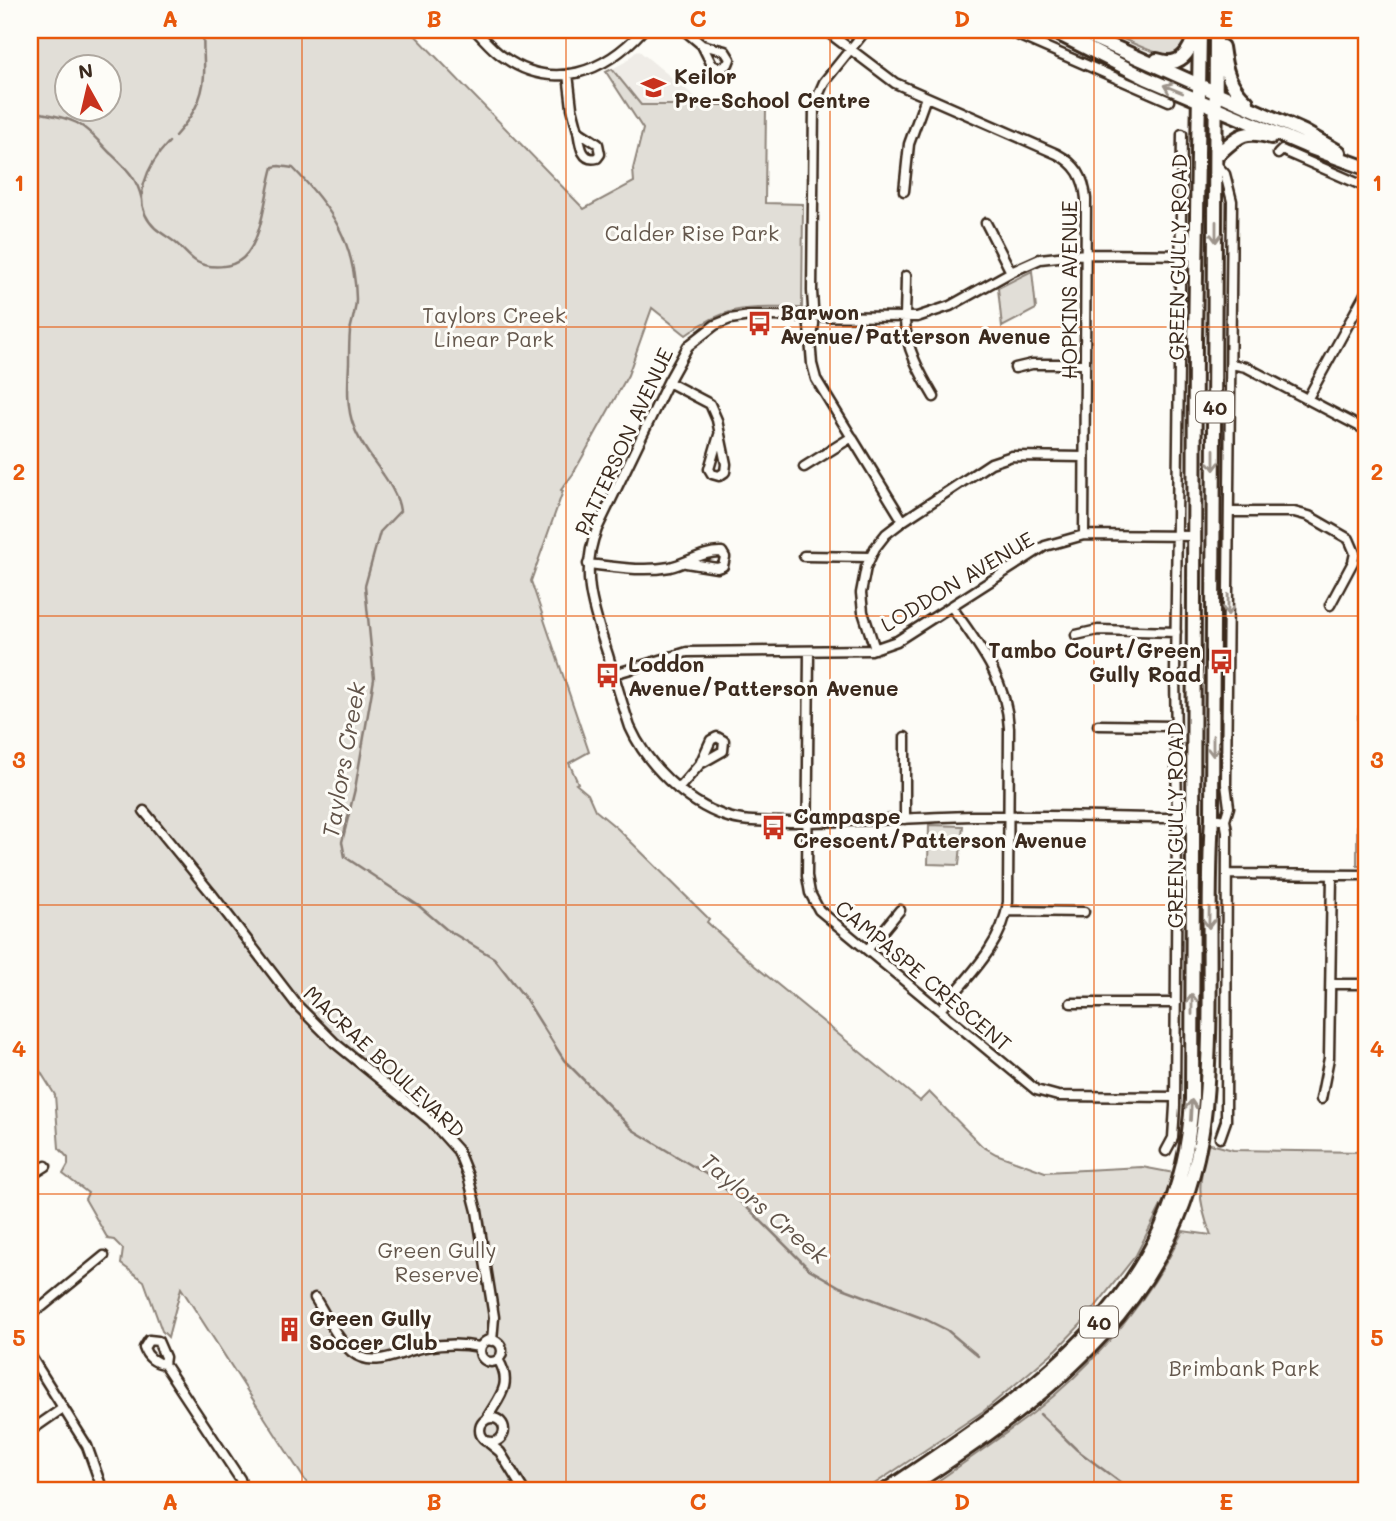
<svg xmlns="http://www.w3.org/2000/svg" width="1396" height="1521" font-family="Mali,sans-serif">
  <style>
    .built { fill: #efece7 }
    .green { fill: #e1ded7; stroke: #8e847a; stroke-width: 2; fill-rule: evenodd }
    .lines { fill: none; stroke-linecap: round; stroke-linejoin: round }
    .stream { stroke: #887d74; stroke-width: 2.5 }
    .street-casing { stroke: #3b2a1e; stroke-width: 13 }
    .primary-casing { stroke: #3b2a1e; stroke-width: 18 }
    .street { stroke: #fdfcf7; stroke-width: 8 }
    .primary { stroke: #fdfcf7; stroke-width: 12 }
    .oneway { stroke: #9c938a }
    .grid { fill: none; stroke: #e8590c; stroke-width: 2; stroke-opacity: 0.55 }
    .labels { text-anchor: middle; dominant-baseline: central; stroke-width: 6; stroke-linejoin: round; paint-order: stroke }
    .shield { fill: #fdfcf7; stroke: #75695f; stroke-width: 2 }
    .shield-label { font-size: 19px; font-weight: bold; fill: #3b2a1e }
    .poi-label { font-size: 21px; font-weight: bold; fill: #3b2a1e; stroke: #fdfcf7; text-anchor: start }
    .park-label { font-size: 21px; fill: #64574c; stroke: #fdfcf7 }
    .street-label { font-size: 21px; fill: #3b2a1e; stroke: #fdfcf7 }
    .water-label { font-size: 23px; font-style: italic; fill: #615349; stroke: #fdfcf7 }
    .neatline { fill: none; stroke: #e8590c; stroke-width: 2.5 }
    .grid-label { font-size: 23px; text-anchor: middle; font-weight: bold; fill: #e8590c }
  </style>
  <rect width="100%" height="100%" fill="#fdfcf7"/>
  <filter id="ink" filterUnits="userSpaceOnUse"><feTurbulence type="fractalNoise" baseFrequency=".0143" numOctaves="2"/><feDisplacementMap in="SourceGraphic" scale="14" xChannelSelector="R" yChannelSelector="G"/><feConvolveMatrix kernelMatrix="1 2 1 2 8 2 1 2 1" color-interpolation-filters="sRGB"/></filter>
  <g filter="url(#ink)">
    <path class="built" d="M638,50L704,104L641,105L612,69L625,62Z"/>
    <path class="green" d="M30,30H410L584,209L634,182L633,169L643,129L606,72L612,69L641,105H766L765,203L803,204L802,308C752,308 728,303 686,335L652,308L628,375L573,474L561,490L563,491L531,581L589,752L569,763L578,783L576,784L588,794L595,810L618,829L709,919L707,922L755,966L920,1101L929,1092L982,1146L996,1154L1045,1172L1142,1167L1174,1173L1164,1200L1136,1255L1085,1320L1057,1349L985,1410L864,1491H312L181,1288L168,1337L162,1331L144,1281L121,1264L123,1249L114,1240L108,1239L85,1199L88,1193L63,1174L68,1165V1158L59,1148L55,1095L30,1055ZM66,66H108V108H66Z
      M1104,30H1190C1187,39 1183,48 1174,53C1159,59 1119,36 1104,30Z
      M1032,271L1036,309L1002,327L998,288Z
      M1366,711V866H1357L1358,715Z
      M929,825L963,826L959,865L928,864Z
      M1207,1143L1233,1150L1366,1152V1491H924C960,1465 998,1440 1033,1413C1095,1364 1148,1302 1183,1231L1211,1235C1196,1197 1199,1182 1207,1143Z"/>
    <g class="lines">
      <path class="stream" d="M30,111C45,114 63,116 77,123C91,131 99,142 109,152C125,167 137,177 142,200
        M175,136C191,118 203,100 204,75C205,60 202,46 204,30
        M169,142C148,164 128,202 155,228C162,234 170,238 177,244C183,249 190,258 197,262C210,269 232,268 243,258C263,240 265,194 273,167L279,166L293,168C331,207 355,242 356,299C356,310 352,321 350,331C349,342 349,353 349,363C348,384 346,407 354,427C364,456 397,483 400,511L380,532L365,586L374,679L355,789L342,842L345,857L419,906L446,929L494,958L525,998L564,1060L633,1130L714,1179L754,1214L809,1269L840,1287L927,1320L947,1330L978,1356
        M1040,1414L1077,1450L1132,1491"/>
      <defs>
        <path id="street" d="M475,30C484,39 492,49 502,56C553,93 605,72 643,30
          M684,30L702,45
          M825,30L895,83L1057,154C1076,164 1084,177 1086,199L1084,535
          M1006,30L1169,101
          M702,45L725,51L730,59L728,64L719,68L712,65Z
          M568,74L572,108L578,131
          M578,131L598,144L600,154L597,158C581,162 580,143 578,131Z
          M1278,154L1282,150L1286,152L1366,187
          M1216,164L1225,174L1232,201L1226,784L1229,807L1225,820
          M904,191L909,144L926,97
          M986,223L1011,272
          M906,276C906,291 905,306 905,320C905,347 921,375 934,397
          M808,314L812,364L816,379L903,521
          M811,342L814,324L812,291L814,105L824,82L866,30
          M1231,364L1246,367L1366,430
          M1015,368L1032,364H1085
          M668,382L710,404L717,420L726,464L725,472L719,476L712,474L709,469L719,435
          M1308,398L1366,292
          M804,467L852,437
          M1230,512H1294L1309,516L1349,539L1355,553L1353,562L1330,605
          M804,556L870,557
          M588,564C615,567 643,572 670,567C687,563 704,551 722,552L725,557L723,566L717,568L686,563
          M1076,635L1098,630L1176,632
          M875,649L863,612L861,593L866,567L875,548L886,534L903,521L991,463L1012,456L1084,457
          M809,652L807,876L810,893L819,910L1036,1090L1058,1096L1175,1097
          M614,674L687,652L871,650L897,641L1045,546L1084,535L1195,536
          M1098,725L1175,726
          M678,789L700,764L711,740L717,737L724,741L723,751L700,764
          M144,811L211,893L297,1005L335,1043L431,1121L458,1151L468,1176L477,1211L494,1317L492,1341
          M1194,818C1110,819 1026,813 943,817C891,819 840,822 788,822C767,821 745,823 725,816C685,802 647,765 630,727C622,703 615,679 608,655C594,612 579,573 597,529L668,382L688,346L715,325L730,319L750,316L917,317L950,306L1011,272L1040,259L1085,254L1198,255
          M1212,818L1225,820L1227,831L1226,1121L1220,1138
          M905,819V737
          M1227,874L1366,875
          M1007,911L1084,912
          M868,949L900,910
          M1332,984H1366
          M1071,1003H1176
          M940,1010C966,979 1003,945 1008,902L1009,728C1007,680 978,644 951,606
          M1321,1099L1329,1058L1332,875
          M1166,1151L1173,1138L1175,1106L1177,818L1175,673L1182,134
          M30,1176L46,1166
          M315,1298C326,1315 336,1338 352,1352C374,1370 401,1351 425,1347C443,1344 461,1343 479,1347
          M30,1314L43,1306L104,1256
          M480 1351a11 11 0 1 1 22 0a11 11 0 1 1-22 0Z
          M30,1355L87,1446L103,1491
          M164,1364C155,1363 147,1357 144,1348L149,1340L158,1341L165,1357L164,1364L240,1479L243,1491
          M480 1430a12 12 0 1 1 24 0a12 12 0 1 1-24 0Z
          M487,1418C499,1397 513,1385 499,1361
          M30,1431L63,1408
          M489,1443L500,1452L524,1491"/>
        <path id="primary" d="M1051,30L1146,78L1306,146L1366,168
          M1076,30L1304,132L1339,152
          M1222,47C1225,70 1229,86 1247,102
          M1157,60C1180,68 1190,53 1195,33
          M1216,156C1237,138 1242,128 1271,137
          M885,1491C1033,1392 1182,1296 1192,1099L1195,339L1200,30
          M903,1491C1049,1397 1187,1296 1205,1108C1214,1012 1206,914 1212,818L1216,30"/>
      </defs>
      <use href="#street" class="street-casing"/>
      <use href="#primary" class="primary-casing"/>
      <use href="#street" class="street"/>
      <use href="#primary" class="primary"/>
    </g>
    <defs><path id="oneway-shaft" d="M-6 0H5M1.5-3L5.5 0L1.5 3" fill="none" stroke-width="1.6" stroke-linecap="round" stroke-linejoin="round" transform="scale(1.75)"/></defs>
    <g class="oneway">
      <use href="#oneway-shaft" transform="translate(1173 89) rotate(-158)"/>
      <use href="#oneway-shaft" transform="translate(1216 232) rotate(90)"/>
      <use href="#oneway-shaft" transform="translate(1214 460) rotate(90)"/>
      <use href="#oneway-shaft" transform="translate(1228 605) rotate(91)"/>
      <use href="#oneway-shaft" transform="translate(1213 746) rotate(90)"/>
      <use href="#oneway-shaft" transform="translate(1209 918) rotate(91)"/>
      <use href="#oneway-shaft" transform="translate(1192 1004) rotate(-90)"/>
      <use href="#oneway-shaft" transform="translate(1191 1110) rotate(-87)"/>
    </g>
  </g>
  <path class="grid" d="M302,30V1491M566,30V1491M830,30V1491M1094,30V1491M30,327H1366M30,616H1366M30,905H1366M30,1194H1366"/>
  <defs>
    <symbol id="school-bare" viewBox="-9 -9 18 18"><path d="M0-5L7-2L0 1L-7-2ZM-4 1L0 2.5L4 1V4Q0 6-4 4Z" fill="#c8321e" stroke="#fdfcf7" stroke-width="2.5" paint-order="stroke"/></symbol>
    <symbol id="bus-bare" viewBox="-9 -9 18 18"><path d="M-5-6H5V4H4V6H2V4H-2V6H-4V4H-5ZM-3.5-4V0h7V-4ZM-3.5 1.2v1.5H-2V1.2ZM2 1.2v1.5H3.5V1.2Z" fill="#c8321e" stroke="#fdfcf7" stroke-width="2.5" paint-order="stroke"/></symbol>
    <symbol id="building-bare" viewBox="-9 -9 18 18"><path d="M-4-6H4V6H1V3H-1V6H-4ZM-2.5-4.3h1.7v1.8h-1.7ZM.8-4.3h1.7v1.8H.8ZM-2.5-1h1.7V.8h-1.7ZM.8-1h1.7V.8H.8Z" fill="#c8321e" stroke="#fdfcf7" stroke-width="2.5" paint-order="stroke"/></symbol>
  </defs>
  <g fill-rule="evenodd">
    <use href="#school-bare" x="636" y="70" width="35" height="35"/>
    <use href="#bus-bare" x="742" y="306" width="35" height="35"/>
    <use href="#bus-bare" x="1204" y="644" width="35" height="35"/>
    <use href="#bus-bare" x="590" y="658" width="35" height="35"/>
    <use href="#bus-bare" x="756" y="810" width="35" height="35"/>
    <use href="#building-bare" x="272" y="1312" width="35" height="35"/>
  </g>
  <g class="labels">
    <g class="shield">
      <rect x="1196" y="391.5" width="38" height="31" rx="5"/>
      <rect x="1080" y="1306.5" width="38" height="31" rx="5"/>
    </g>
    <g class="shield-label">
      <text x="1215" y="407">40</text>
      <text x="1099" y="1322">40</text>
    </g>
    <g class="poi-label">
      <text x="674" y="75">Keilor<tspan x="674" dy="24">Pre-School Centre</tspan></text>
      <text x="780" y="311">Barwon<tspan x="780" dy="24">Avenue/Patterson Avenue</tspan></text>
      <text x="1201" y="649" text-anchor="end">Tambo Court/Green<tspan x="1201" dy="24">Gully Road</tspan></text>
      <text x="628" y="663">Loddon<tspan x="628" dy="24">Avenue/Patterson Avenue</tspan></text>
      <text x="793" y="815">Campaspe<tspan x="793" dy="24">Crescent/Patterson Avenue</tspan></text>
      <text x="309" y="1317">Green Gully<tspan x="309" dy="24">Soccer Club</tspan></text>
    </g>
    <g class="park-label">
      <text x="692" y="232">Calder Rise Park</text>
      <text x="494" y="314">Taylors Creek<tspan x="494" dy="24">Linear Park</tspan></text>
      <text x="437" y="1249">Green Gully<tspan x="437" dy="24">Reserve</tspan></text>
      <text x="1244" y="1367">Brimbank Park</text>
    </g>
    <g class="street-label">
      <text transform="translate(1177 257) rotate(-89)">GREEN GULLY ROAD</text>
      <text transform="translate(1068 290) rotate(-90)">HOPKINS AVENUE</text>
      <text transform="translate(623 441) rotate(-65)">PATTERSON AVENUE</text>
      <text transform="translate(957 581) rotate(-31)">LODDON AVENUE</text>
      <text transform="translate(1174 825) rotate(-90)">GREEN GULLY ROAD</text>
      <text transform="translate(924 975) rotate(40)">CAMPASPE CRESCENT</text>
      <text transform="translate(385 1061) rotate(43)">MACRAE BOULEVARD</text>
    </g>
    <g class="water-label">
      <text transform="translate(343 760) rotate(-80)">Taylors Creek</text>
      <text transform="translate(765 1208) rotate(40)">Taylors Creek</text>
    </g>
  </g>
  <rect width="1396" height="1521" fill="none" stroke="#fdfcf7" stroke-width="77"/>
  <g transform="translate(88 88) rotate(352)"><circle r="33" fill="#fdfcf7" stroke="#afa8a0" stroke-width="2"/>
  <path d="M0-5L12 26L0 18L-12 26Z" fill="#c8321e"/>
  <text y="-10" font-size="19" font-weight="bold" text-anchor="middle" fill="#3b2a1e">N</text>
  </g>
  <rect x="38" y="38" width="1320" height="1444" class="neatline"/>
  <g class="grid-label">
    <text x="170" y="27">A</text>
    <text x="434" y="27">B</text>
    <text x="698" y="27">C</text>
    <text x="962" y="27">D</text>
    <text x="1226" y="27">E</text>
    <text x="19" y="191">1</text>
    <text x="1377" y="191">1</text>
    <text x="19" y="480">2</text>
    <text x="1377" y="480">2</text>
    <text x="19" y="768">3</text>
    <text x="1377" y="768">3</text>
    <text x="19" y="1057">4</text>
    <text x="1377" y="1057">4</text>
    <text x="19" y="1346">5</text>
    <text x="1377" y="1346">5</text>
    <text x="170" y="1510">A</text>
    <text x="434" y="1510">B</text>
    <text x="698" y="1510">C</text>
    <text x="962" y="1510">D</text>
    <text x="1226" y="1510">E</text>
  </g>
</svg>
